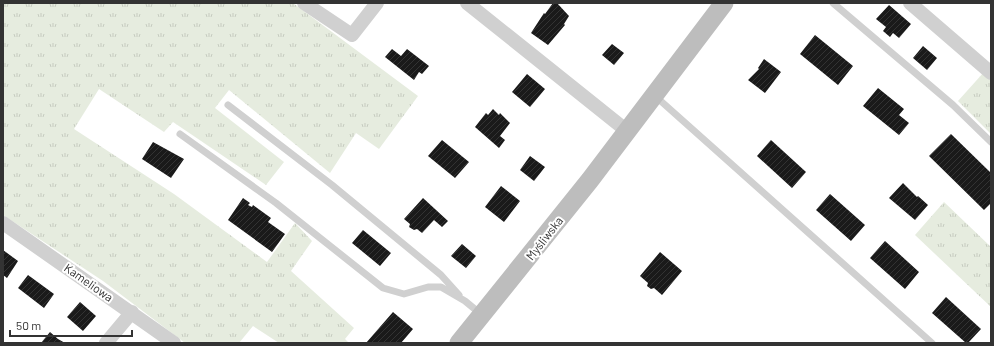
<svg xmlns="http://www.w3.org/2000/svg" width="994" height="346" font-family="Barlow,sans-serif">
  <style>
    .grass { fill: url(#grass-tufts) }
    .building { fill: url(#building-hatch) }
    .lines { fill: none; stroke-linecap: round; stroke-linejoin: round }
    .lane { stroke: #d0d0d0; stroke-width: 7 }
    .street { stroke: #d0d0d0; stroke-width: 14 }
    .secondary { stroke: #bdbdbd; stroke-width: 19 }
    .labels { text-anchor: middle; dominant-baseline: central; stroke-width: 4; stroke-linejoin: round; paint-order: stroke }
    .street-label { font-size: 12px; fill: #333; stroke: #fff }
  </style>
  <defs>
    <pattern id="grass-tufts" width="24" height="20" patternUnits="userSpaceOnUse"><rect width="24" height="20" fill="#e6ecdf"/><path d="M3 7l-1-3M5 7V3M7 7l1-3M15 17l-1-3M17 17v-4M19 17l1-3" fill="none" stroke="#c6cbc0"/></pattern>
    <pattern id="building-hatch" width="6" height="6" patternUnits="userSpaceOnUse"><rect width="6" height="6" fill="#1a1a1a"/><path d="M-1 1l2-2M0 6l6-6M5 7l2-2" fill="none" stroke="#333"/></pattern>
  </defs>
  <rect width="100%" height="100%" fill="#fff"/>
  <path class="grass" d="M3,3H293L418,96L379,149L356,133L330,173L229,90L215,108L284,162L266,185L173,122L164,132L99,89L74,129L174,194L267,262L295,223L312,241L291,271L354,328L345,339L349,343H279L253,326L239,343H185L103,281L3,215Z
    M984,72L991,78V134L958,101Z
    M944,202L991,247V307L915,235Z"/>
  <path class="building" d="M553,3H557L569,16L564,24L565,25L548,45L531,33L544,13L545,14Z
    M889,5L911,24L899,38L893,33L890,37L883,31L886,27L876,19Z
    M815,35L853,66L838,85L800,54Z
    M612,44L624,53L614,65L602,55Z
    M923,46L937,58L927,70L913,58Z
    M392,49L401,56L407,49L429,66L422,74L419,72L414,80L385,57Z
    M764,59L781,72L765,93L748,80L759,69L758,68Z
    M527,74L545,89L530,107L512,92Z
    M878,88L904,109L899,115L909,123L899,135L863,106Z
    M493,109L499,115L500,113L510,123L500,136L505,140L499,148L475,127L486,113L488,115Z
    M951,134L991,173V203L984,210L929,156Z
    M442,140L469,162L455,178L428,156Z
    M771,140L806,172L792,188L757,156Z
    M153,142L184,159L171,178L142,159Z
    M530,156L545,167L534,181L520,170Z
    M903,183L917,197L918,196L928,205L915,220L889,198Z
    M501,186L520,201L504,222L485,207Z
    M830,194L865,225L851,241L816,210Z
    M243,198L250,203L248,205L252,207L253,205L271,218L268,222L285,234L272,252L228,220Z
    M423,198L448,221L442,227L434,220L422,233L417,229L414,230L409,227L410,224L404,219Z
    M363,230L391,253L380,266L352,243Z
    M885,241L919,272L905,289L870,258Z
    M462,244L476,256L466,268L451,256Z
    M3,250L18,261L7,278L3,275Z
    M660,252L682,271L662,295L654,288L651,289L647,286L648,283L640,276Z
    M28,275L54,294L44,308L18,288Z
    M946,297L981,329L968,343H966L932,313Z
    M80,302L96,316L83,331L67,317Z
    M393,312L413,329L401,343H366Z
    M50,332L58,339L65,343H41Z"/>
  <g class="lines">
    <path class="lane" d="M833,3L953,105L991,142
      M654,95L932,343
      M228,105L332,185L441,275L459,295
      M180,134L276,203L383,288L404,294L428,287H441L465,301L482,315"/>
    <path class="street" d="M304,3L352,35L377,3
      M467,3L627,131
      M910,3L991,73
      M3,223L174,343
      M106,343L132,312"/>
    <path class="secondary" d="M459,343L590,180L724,3"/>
  </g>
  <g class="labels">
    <g class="street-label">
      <text transform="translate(544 238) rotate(-52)">Myśliwska</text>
      <text transform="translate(89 282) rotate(35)">Kameliowa</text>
    </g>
  </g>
  <rect width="994" height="346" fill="none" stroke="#333333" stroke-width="8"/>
  <path d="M10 330v6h122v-6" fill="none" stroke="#333333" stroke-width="2"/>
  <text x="16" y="330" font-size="12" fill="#333333" stroke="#ffffff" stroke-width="3" paint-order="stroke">50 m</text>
</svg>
